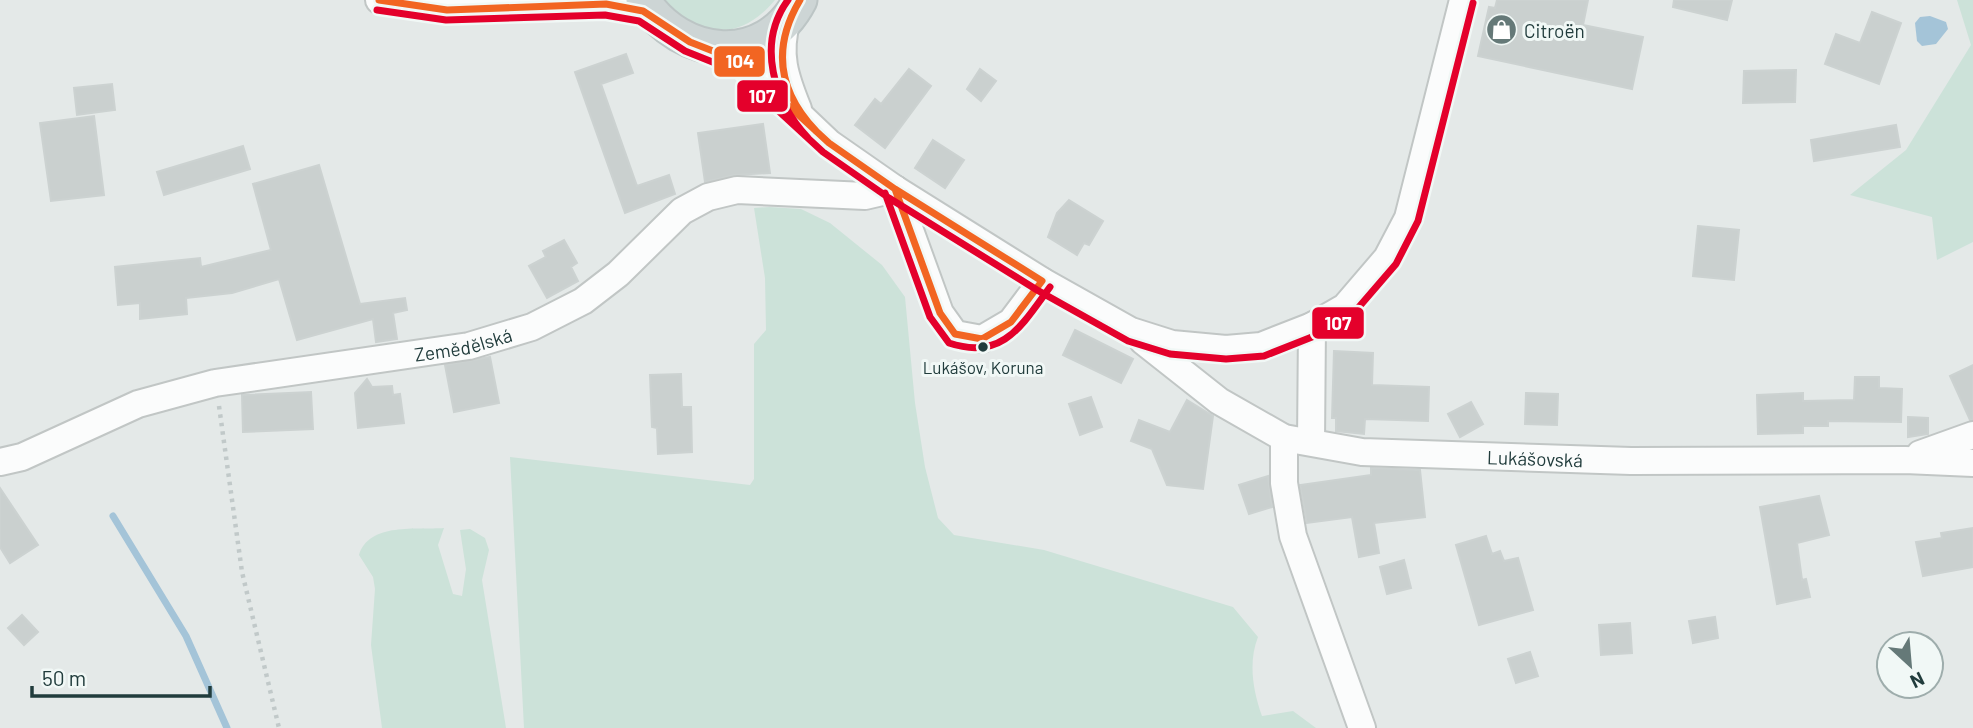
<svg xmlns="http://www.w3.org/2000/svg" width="1973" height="728" font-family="Barlow,sans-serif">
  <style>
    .green { fill: #cce2d9 }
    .water { fill: #a4c4d8 }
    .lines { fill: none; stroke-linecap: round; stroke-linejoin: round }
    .stream { stroke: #a4c4d8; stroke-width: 7 }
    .building { fill: #cad0cf; stroke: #ccd2d1; stroke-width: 2 }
    .minor-casing { stroke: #c1c6c5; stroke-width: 30 }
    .major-casing { stroke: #bcc5c5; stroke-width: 37 }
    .path { stroke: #c1c9c9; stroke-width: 4.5; stroke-dasharray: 3.5 5; stroke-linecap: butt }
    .minor { stroke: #fbfcfc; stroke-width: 26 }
    .major { stroke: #cdd5d5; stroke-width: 33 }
    .bus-1-casing { stroke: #f1f8f6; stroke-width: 12 }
    .bus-2-casing { stroke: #f1f8f6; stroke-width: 12 }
    .bus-1 { stroke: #f26522; stroke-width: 7 }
    .bus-2 { stroke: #e4002b; stroke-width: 7 }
    .bus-dot { fill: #213c3c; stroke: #f1f8f6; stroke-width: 2.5 }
    .labels { text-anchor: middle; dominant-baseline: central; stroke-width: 6; stroke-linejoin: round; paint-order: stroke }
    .bus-label { font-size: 17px; fill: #213c3c; stroke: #f1f8f6 }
    .poi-label { font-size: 19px; fill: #213c3c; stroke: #f1f8f6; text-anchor: start }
    .street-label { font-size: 19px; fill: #213c3c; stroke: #f1f8f6 }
    .line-badge { stroke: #f1f8f6; stroke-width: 2.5 }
    .badge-label { font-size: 19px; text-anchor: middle; font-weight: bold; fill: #fff }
  </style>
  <rect width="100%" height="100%" fill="#e4e9e8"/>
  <path class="green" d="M662,0H775C738,44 700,36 662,0Z
    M1957,0H1973V242L1937,260L1932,217L1850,195L1906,150L1971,45Z
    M769,207L801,209L830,223L882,265L905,297L915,403L925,467L938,518L954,535L1044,550L1233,607L1258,637C1248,662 1253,691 1262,716L1293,711L1316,728H524L510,457L750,485L754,479V344L766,330L765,278L754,208Z
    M444,528L438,545L453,594L462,596L466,569L460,530L470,529L485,538L489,550L482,580L506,728H382L371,645L375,589L373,577L359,555C369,522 417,530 444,528Z"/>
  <path class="water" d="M1930,16L1946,22L1948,29L1936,44L1922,46L1917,41L1915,23L1920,17Z"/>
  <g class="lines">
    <path class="stream" d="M113,516L186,636L227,728"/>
  </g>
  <path class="building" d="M1497,0H1588L1583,25L1643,37L1632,89L1478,56L1489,7L1495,8Z
    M1674,0H1732L1727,20L1673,7Z
    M1872,12L1901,23L1879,84L1825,64L1836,34L1860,43Z
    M626,54L633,73L601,84L637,186L669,175L675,194L625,213L575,72Z
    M909,69L931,86L885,148L855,125L875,99L881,104Z
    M980,69L996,81L981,101L967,89Z
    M1796,70L1795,102L1743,103L1744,71Z
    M112,84L115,110L77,115L74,88Z
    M94,116L104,195L51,201L40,123Z
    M763,124L770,173L734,175L705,182L698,133Z
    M1896,125L1900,147L1814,161L1811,140Z
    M933,140L964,160L945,188L915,168Z
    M243,146L250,169L164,195L157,172Z
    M319,165L360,304L405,298L407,310L393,313L397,339L376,342L373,319L297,340L279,279L232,293L186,298L187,314L140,319V303L118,305L115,267L200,258L201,267L271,250L253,184Z
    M1069,200L1103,221L1089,245L1084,243L1077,255L1048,237L1057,213Z
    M1698,226L1739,230L1734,280L1693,276Z
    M564,240L577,263L571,267L578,281L547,298L529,266L546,257L543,251Z
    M1075,330L1133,359L1121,383L1063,355Z
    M1334,351L1373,353L1372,385L1429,387L1428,421L1365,419L1364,434L1336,431V418H1332Z
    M490,357L499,403L454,412L445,365Z
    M1973,365V420H1970L1950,376Z
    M681,374L682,407H691L692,452L658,454L657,428L652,427L650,375Z
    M1855,377H1879V388L1902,389L1901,422L1828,421V426H1803V433L1758,434L1757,395L1803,393V401L1854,400Z
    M367,379L372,387L392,386L393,395L400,394L404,423L358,428L355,393Z
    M311,392L313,429L243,432L242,395Z
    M1526,393L1558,394L1557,425L1525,424Z
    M1091,397L1102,427L1080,435L1069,404Z
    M1187,400L1213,416L1203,489L1167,485L1152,449L1131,441L1139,420L1170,432Z
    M1471,402L1483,424L1460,437L1448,414Z
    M1908,417L1928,418V434L1908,437Z
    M1371,468L1420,470L1425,517L1374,523L1379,553L1359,557L1352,517L1307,523L1300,485L1371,475Z
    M1268,476L1272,507L1249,514L1239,485Z
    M0,488L38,545L10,563L0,547Z
    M1819,496L1829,535L1797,543L1802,580L1806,579L1810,597L1777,604L1760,507Z
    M1973,528V567L1923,576L1916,542L1942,538L1941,533Z
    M1486,536L1492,554L1500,551L1504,561L1518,558L1533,610L1479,625L1456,545Z
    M1404,560L1411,588L1387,594L1380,567Z
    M22,615L38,632L24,645L8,628Z
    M1715,617L1718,638L1693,643L1689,621Z
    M1630,623L1632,653L1601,655L1599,625Z
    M1530,652L1538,676L1516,683L1508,659Z"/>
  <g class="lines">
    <defs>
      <g id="minor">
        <path d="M379,0L447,10L606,4L630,8L654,17"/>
        <path d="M787,20C777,54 785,77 798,109"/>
        <path d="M711,48L752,70L829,143L895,189L1042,281L1131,331L1172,344L1226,349L1261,346L1312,326L1345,307L1387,258L1408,218L1463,0"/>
        <path d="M895,189L940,313L955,334L982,339L1011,322L1042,281"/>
        <path id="s1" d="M1143,341L1219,401L1284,438L1362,452L1631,461L1905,460L1973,463"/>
        <path d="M1284,438V483L1293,536L1362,728"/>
        <path d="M1311,442L1312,326"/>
        <path d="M1920,454L1973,435"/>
        <path id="s2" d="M0,462L22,457L138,404L215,383L469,346L532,327L583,301L618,274L682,211L708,197L737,190L865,196L895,189"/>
      </g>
      <path id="major" d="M643,0C681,59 765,68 800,0"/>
    </defs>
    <use href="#minor" class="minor-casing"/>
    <use href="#major" class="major-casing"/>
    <path class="path" d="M219,406L242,572L279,728"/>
    <use href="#minor" class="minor"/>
    <use href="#major" class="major"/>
    <defs>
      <path id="bus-1" d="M379,0L447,10L606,4L643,11L690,42L741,62L829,143L895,189L1042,281
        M800,0C772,47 778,91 816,131
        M895,189L940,313L955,334L982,339L1011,322L1042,281"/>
      <path id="bus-2" d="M788,0C756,44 774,102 808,138
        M377,10L446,20L605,15L639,21L685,51L735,71L823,152L889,198L1037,290L1128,341L1170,354L1226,359L1264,356L1317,335L1352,315L1396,264L1418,221L1473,3
        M885,193L930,317L949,343C1003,361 1022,325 1050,287"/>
    </defs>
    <use href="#bus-1" class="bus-1-casing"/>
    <use href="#bus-2" class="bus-2-casing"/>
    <use href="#bus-1" class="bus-1"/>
    <use href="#bus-2" class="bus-2"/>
  </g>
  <defs>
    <symbol id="shop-disc" viewBox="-11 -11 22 22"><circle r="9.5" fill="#657978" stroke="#f1f8f6"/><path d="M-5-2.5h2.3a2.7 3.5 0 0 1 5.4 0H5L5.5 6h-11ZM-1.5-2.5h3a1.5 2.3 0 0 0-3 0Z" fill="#fff"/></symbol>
  </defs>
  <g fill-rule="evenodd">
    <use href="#shop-disc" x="1484" y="12" width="35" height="35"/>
  </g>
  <circle class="bus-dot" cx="983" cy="347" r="6"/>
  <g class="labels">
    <g class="bus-label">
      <text x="983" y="367">Lukášov, Koruna</text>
    </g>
    <g class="poi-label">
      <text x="1524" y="30">Citroën</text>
    </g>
    <g class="street-label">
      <text stroke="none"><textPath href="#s2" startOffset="481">Zemědělská</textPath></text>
      <text stroke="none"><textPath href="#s1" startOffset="424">Lukášovská</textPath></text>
    </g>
  </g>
  <g class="line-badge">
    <rect x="713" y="45" width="53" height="33" rx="7" fill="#f26522"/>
    <rect x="736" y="79" width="53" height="34" rx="7" fill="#e4002b"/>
    <rect x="1311" y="306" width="54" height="34" rx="7" fill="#e4002b"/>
  </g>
  <g class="badge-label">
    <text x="740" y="68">104</text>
    <text x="762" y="103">107</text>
    <text x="1338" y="330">107</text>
  </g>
  <g transform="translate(1910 665) rotate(154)"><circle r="33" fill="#f1f8f6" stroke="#9eadac" stroke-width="2"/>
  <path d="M0-5L12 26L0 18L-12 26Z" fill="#657978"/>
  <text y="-10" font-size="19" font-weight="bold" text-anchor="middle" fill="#213c3c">N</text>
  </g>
  <path d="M32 686v10h178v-10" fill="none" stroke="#213c3c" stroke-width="3.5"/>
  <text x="42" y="686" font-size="21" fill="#213c3c" stroke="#f1f8f6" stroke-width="5" paint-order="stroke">50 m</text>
</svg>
